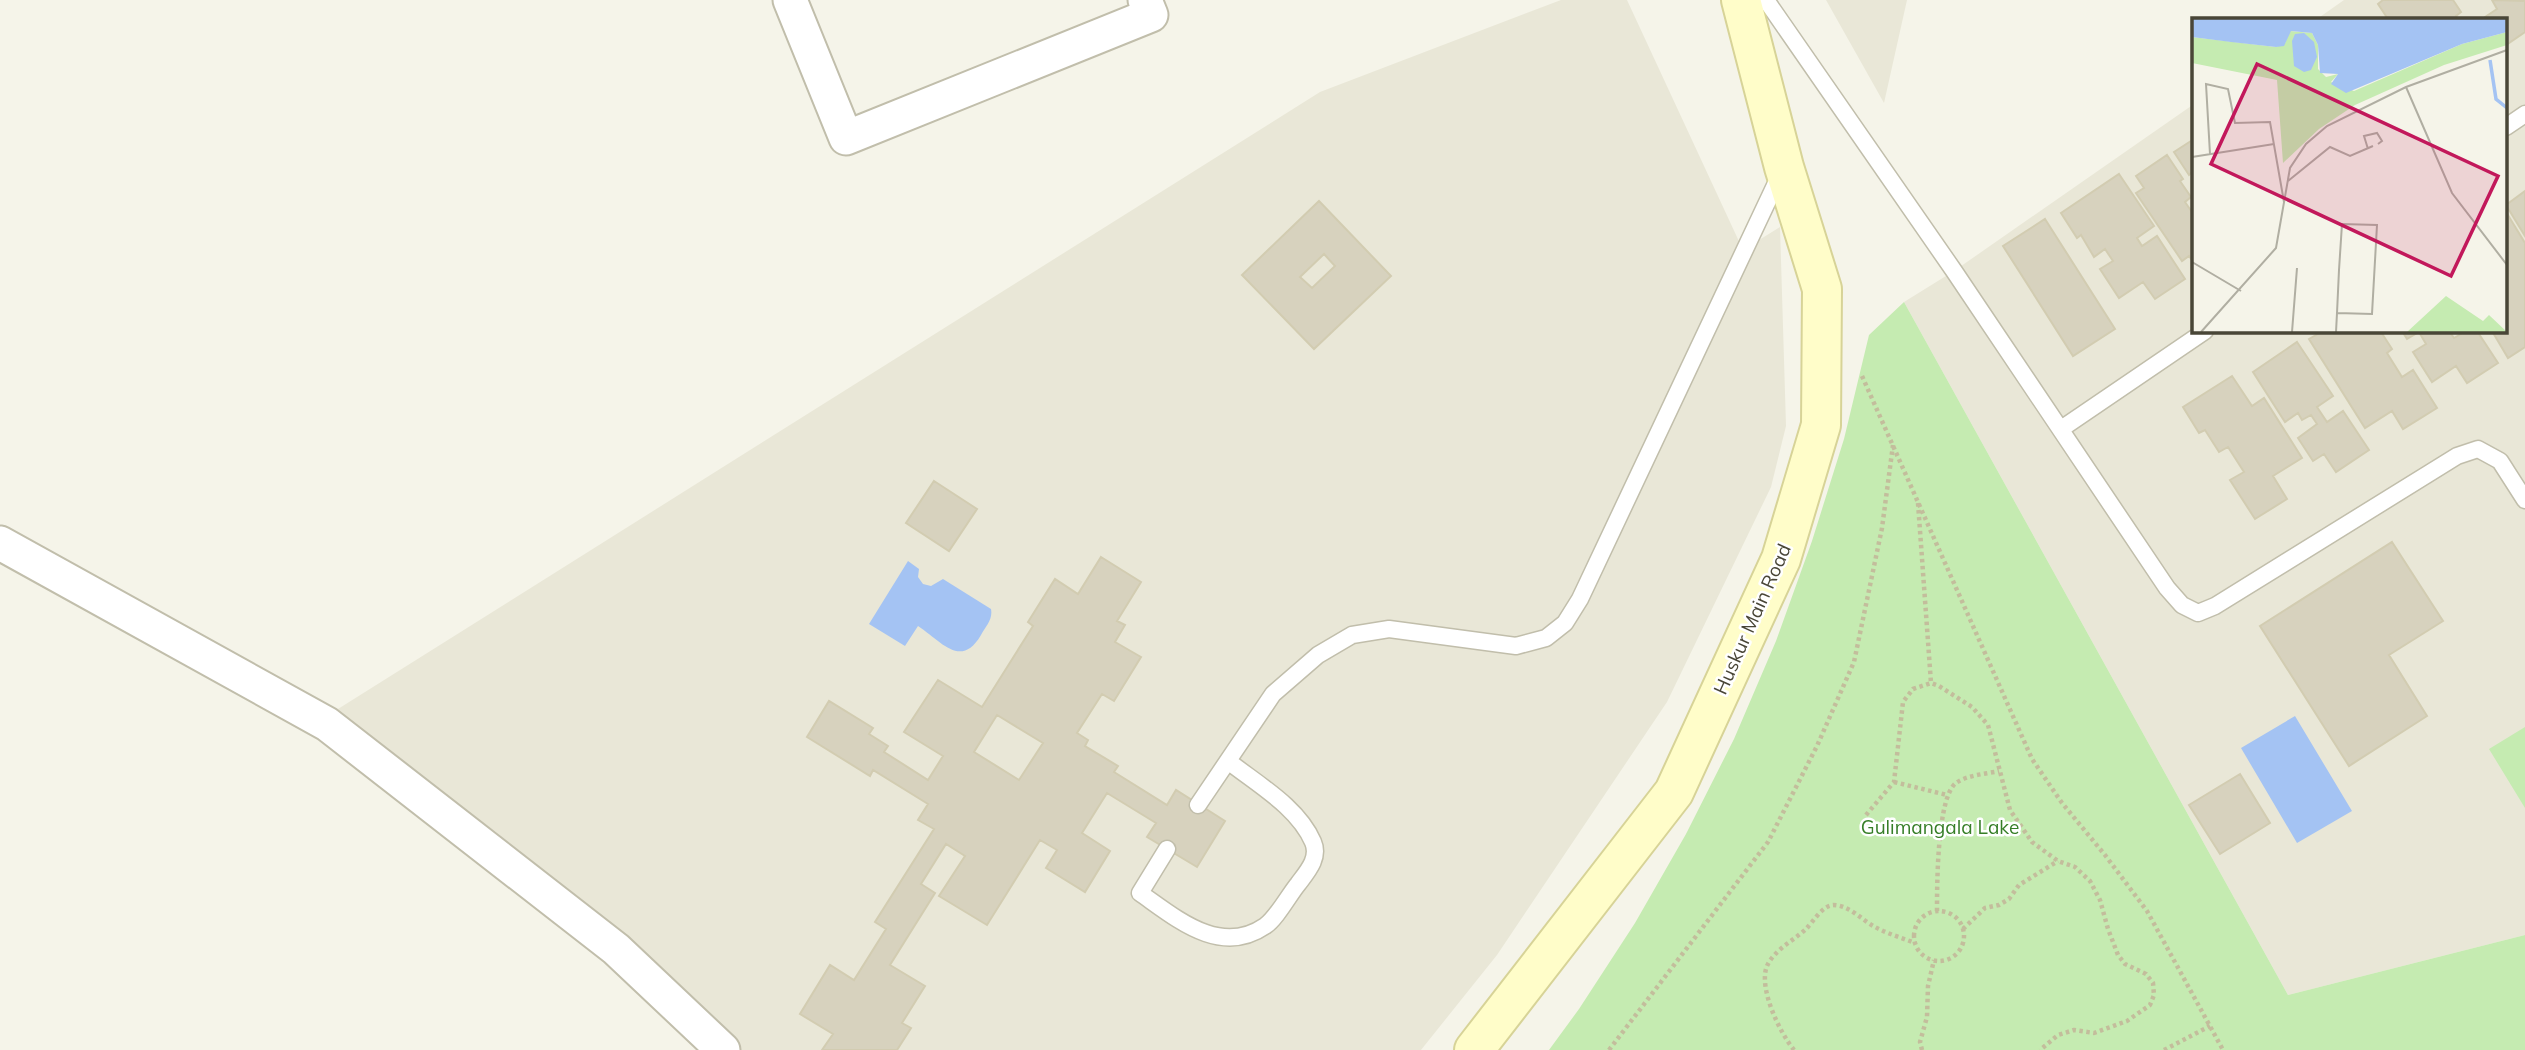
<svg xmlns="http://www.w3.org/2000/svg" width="2525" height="1050" font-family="Mulish,sans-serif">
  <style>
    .residential { fill: #e9e7d7 }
    .green { fill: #c5ebb1 }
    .water { fill: #a4c3f3 }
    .building { fill: #d7d2be; stroke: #d2ccb1; stroke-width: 2; fill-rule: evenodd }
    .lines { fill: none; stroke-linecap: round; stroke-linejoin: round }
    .lane-casing { stroke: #c1beab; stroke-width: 19 }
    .street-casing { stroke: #c1beab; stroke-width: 37 }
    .secondary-casing { stroke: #d7d397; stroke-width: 42 }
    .path { stroke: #c3bd9c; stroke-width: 4.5; stroke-dasharray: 3.5 3.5; stroke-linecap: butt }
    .lane { stroke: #fff; stroke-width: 16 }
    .street { stroke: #fff; stroke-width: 33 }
    .secondary { stroke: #fffdc9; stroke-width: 38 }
    .labels { text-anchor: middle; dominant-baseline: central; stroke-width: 5; stroke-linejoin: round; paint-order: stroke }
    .street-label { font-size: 19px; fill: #494637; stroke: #fff }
    .park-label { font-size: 19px; fill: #367e27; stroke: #fff }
    .inset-river { fill: none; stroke: #a4c3f3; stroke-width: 3.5 }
    .inset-road { fill: none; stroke: #b0aea2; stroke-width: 2 }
    .view { fill: #c2185b; fill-opacity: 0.15; stroke: #c2185b; stroke-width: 3.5 }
    .inset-edge { fill: none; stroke: #494637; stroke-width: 3.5 }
  </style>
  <rect width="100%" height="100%" fill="#f5f4e9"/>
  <path class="residential" d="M1561,0H1627L1743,250L1780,227L1786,426L1771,487L1667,702L1497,955L1421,1050H741L626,940L496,832L330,714L1320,92Z
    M1826,0H1907L1884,103Z
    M2344,0H2525V935L2288,995L1904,302L1954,271L2194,104V331H2506V19H2317Z"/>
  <path class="green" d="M1904,302L2288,995L2525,935V1050H1549L1579,1009L1635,923L1686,834L1734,739L1776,641L1812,541L1844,439L1869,335Z
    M2525,727V808L2489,749Z"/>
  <path class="water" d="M908,561L919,569L918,577L923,584L931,586L943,579L991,609C993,619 986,626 981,635C961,669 942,642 918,626L905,646L869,624Z
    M2295,716L2352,811L2297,843L2241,748Z"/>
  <path class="building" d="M2383,0H2453L2461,12L2456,16L2458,19H2388L2378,4Z
    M2492,0L2525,1V32L2506,45V19H2486L2485,17L2497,9Z
    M2194,139V175L2192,172L2189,175L2174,152Z
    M2167,155L2183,179L2180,181L2191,197L2185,202L2194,215V263L2189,256L2182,261L2136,193L2144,188L2136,176Z
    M2119,174L2154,226L2137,238L2142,246L2157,236L2185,279L2155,299L2143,282L2119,298L2100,269L2113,261L2105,249L2094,257L2081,235L2077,238L2061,213Z
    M2525,191V236L2506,205Z
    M1319,201L1391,276L1314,349L1242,275ZM1324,254L1335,266L1312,288L1300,277Z
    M2506,212L2525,243V347L2508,358L2492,331H2506Z
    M2045,219L2115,329L2073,356L2003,246Z
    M2323,331H2383L2381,332L2392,349L2387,353L2402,377L2413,370L2437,408L2403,429L2392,411L2365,428L2309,339Z
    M2402,331H2449L2454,338L2466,331H2477L2498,363L2467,383L2456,366L2432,382L2413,352L2426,344L2419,332L2407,339Z
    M2297,342L2333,396L2317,407L2327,422L2343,411L2369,450L2336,472L2324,454L2313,461L2298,438L2317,424L2311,415L2302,420L2298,413L2285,422L2253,372Z
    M2232,376L2252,406L2264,398L2302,458L2273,476L2287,499L2255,519L2230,480L2244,472L2228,447L2219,452L2205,430L2199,433L2183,407Z
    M934,481L977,509L949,551L906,523Z
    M2392,542L2443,621L2389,655L2427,716L2349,766L2260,626Z
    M1101,557L1141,582L1117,621L1125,625L1115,642L1141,657L1114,701L1102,694L1077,733L1088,740L1085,746L1118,766L1114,772L1167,805L1176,790L1225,821L1197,867L1147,837L1156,823L1107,793L1082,833L1110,851L1085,892L1046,868L1057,850L1040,840L987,925L939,896L965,856L946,844L921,884L935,893L890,965L925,986L902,1023L911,1028L897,1050H822L833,1034L800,1014L830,965L854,980L886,929L875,922L934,829L918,820L928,804L873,770L870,776L807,737L829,701L873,728L869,734L888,746L884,752L928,780L943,756L904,732L938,680L982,707L1033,626L1028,622L1055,579L1078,594ZM997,715L1043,743L1019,780L974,752Z
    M2240,774L2270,823L2220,854L2189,805Z"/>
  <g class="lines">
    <defs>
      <path id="lane" d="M1766,0L1954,271L2167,588L2182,605L2198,613L2215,606L2457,456L2478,449L2500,461L2525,500
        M2506,127L2525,114
        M2061,429L2205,331
        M1198,805L1273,694L1318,655L1352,635L1389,629L1516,646L1546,638L1565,623L1580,599L1780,175
        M1167,849L1140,893C1176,918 1220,957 1265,926C1276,919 1289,895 1298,884C1307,872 1320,858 1313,842C1298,807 1257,784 1228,761"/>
      <path id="street" d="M790,0L846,138L1151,15L1145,0
        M0,543L327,724L616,949L723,1050"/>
      <path id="secondary" d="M1474,1050L1674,792L1781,559L1821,425L1822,289L1784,167L1741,0"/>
    </defs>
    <use href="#lane" class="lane-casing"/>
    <use href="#street" class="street-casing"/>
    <use href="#secondary" class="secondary-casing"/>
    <path class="path" d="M1862,376L2032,759L2062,803L2105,855L2147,911L2223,1050
      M1918,503L1931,683
      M1894,782L1947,795
      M1866,815L1894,782L1903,702L1913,689L1931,683L1939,686L1972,707L1988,725L2010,810L2032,842L2058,861L2075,867L2090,881L2100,900L2108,929L2118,955L2125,964L2146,974L2153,983L2154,995L2150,1005L2127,1021L2094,1033L2074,1030L2058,1035L2040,1050
      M1937,911C1937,886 1937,797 1956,783C1967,775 1986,774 1999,771
      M1914 936a25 25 0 1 1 50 0a25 25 0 1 1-50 0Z
      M1963,929L1985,908L1999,905L2009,899L2019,885L2058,861
      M1609,1050L1768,842L1817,746L1854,662L1882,528L1893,445
      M1794,1050C1780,1033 1758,988 1767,966C1774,950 1793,941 1806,929C1813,922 1822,906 1833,905C1849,905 1862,920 1875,927C1888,934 1902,938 1915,943
      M1922,1050L1920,1042L1927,1017L1928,986L1934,960
      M2164,1050L2210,1026"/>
    <use href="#lane" class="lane"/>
    <use href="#street" class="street"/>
    <use href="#secondary" class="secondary"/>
  </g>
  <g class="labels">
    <g class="street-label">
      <text transform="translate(1752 619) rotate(-66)">Huskur Main Road</text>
    </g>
    <g class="park-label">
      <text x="1940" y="827">Gulimangala Lake</text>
    </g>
  </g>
  <g transform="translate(2192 18)">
    <rect width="315" height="315" fill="#f5f4e9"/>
    <path d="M98,13L120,15L126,27V51L134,59L146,56L139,64L162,73L270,26L315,14V27L252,47L163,87L127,111L91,145L85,62L0,45V19L84,29L93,25ZM254,278L291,303L297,297L315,314H215Z" fill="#c5ebb1"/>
    <path d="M0,1H315V14L270,26L154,75L139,66L146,56L128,55L126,27L120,15L99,13L92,28L84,29L39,24L0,19ZM112,15L122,24L125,39L119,52L112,54L102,48L100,23L103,16Z" fill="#a4c3f3"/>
    <path class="inset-river" d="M298,42L304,81L315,90"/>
    <path class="inset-road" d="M214,69L260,175L315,247M176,131L172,118L185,115L190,123L186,126M18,136L14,66L36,71L43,105L78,104L92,184M0,139L82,126M96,163L138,129L158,138L181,128M0,244L49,273M9,314L84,230L98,150L114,126L135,108L214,69L315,32M100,314L105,250M144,314L145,295L147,252L150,206L185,207L180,296L145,295"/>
    <path class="view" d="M65,46L306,158L259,258L19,146Z"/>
    <rect width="315" height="315" class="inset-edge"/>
  </g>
</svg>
